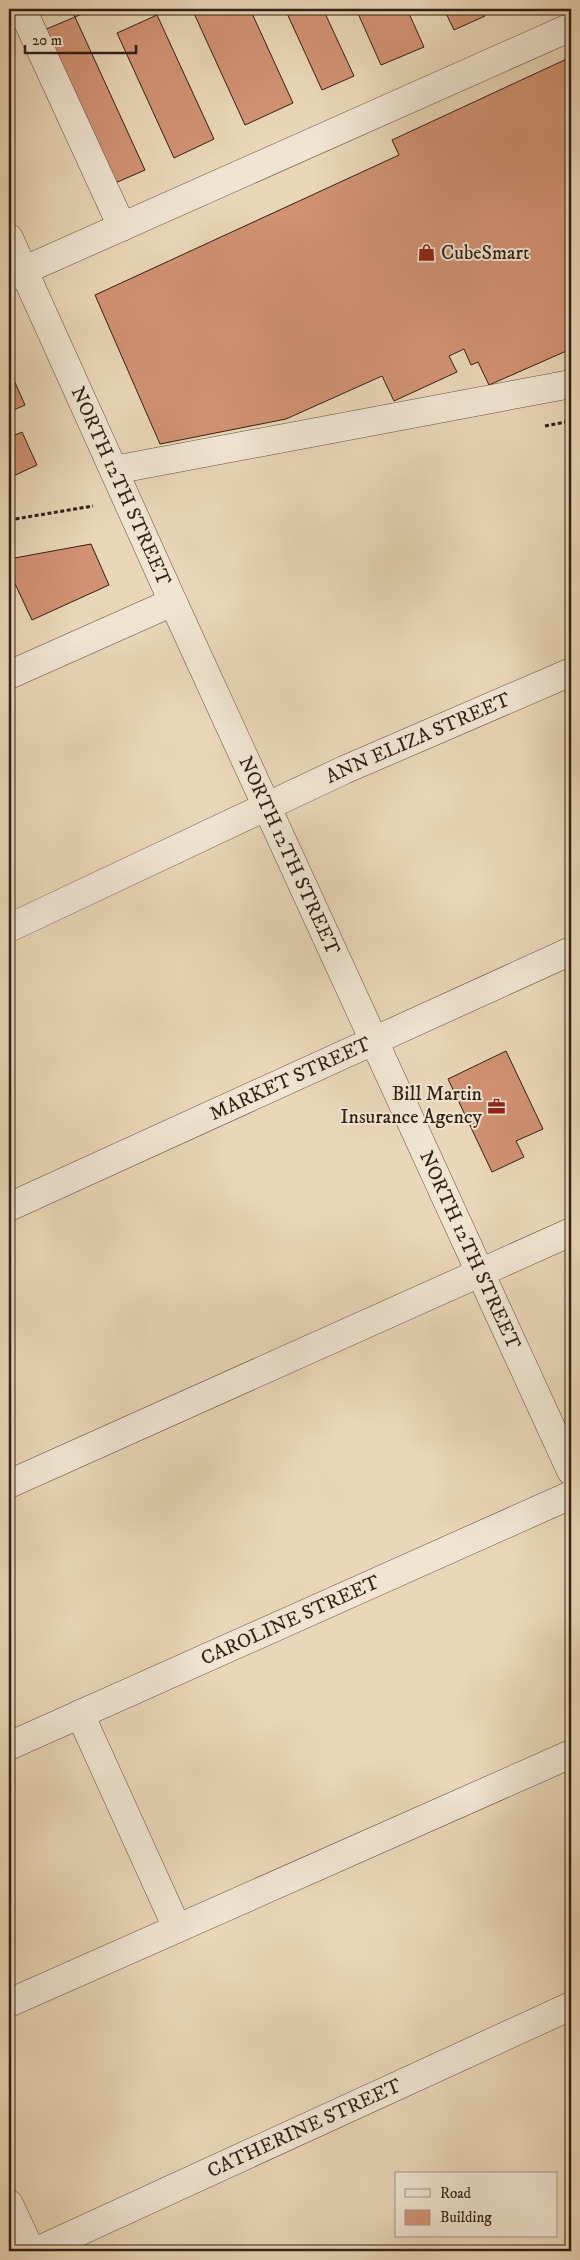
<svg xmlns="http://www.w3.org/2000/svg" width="580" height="2260" font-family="'IM FELL DW Pica',serif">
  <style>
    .building { fill: #d29275; stroke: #311f13 }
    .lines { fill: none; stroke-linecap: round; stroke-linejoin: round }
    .minor-casing { stroke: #5f4d3c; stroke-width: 29 }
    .path { stroke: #311f13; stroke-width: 3; stroke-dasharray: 4 2.5; stroke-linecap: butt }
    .minor { stroke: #f1e5d2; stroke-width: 28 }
    .labels { text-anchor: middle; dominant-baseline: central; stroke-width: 4; stroke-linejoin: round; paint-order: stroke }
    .poi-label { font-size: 20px; fill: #311f13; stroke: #f1e5d2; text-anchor: start }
    .street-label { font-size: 20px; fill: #311f13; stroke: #f1e5d2 }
  </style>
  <rect width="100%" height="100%" fill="#ead7b9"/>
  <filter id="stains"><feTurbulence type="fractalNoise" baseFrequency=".004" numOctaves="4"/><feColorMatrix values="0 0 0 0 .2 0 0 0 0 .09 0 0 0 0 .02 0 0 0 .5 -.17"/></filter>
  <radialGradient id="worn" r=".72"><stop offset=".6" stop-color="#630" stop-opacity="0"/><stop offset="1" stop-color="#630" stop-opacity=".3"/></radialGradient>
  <path class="building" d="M71,9H93L75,17Z
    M192,9H250L293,103L245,125Z
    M285,9H323L354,76L322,90Z
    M356,9H407L424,47L381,65Z
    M444,9H482L485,16L454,30Z
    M157,15L214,139L174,158L117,33Z
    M75,17L145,170L113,184L44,30Z
    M571,57V349L489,385L478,362L471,365L464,349L449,356L457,372L394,401L382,376L286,419L160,444L95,295L399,155L392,140Z
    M9,369L25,405L9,412Z
    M22,432L37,465L9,478V438Z
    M91,544L109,585L32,620L9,571V559Z
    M506,1051L543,1129L516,1141L524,1157L492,1172L448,1079Z"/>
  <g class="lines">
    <defs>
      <g id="minor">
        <path d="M22,9L122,227"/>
        <path id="s1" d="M9,238L173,602L571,1471"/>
        <path d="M9,277L571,27"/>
        <path d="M114,470L571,384"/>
        <path d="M9,675L173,602"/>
        <path id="s2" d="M9,928L344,770L571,672"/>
        <path id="s3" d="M9,1207L571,951"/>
        <path d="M9,1484L571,1232"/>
        <path d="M80,1714L177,1928"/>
        <path id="s4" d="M9,1746L571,1495"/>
        <path d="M9,2003L571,1754"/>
        <path d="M9,2204L31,2251"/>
        <path id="s5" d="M37,2251L571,2006"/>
      </g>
    </defs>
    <use href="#minor" class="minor-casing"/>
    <path class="path" d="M545,426L571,421
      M9,520L93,506"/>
    <use href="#minor" class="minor"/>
  </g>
  <defs>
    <symbol id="shop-bare" viewBox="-9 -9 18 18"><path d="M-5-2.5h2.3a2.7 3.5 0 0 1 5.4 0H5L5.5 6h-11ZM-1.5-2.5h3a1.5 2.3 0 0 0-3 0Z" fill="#8f2418" stroke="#f1e5d2" stroke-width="2.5" paint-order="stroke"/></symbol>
    <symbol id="office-bare" viewBox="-9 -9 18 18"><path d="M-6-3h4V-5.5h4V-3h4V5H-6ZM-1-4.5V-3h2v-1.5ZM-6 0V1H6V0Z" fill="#8f2418" stroke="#f1e5d2" stroke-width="2.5" paint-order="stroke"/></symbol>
  </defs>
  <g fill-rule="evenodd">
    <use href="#shop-bare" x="414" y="240" width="25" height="25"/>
    <use href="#office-bare" x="484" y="1094" width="25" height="25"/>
  </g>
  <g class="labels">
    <g class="poi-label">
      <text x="441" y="253">CubeSmart</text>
      <text x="482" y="1094" text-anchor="end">Bill Martin<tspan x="482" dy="23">Insurance Agency</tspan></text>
    </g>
    <g class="street-label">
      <text stroke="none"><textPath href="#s1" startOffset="272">NORTH 12TH STREET</textPath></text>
      <text stroke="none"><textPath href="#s2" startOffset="451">ANN ELIZA STREET</textPath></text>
      <text stroke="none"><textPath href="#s1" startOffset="678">NORTH 12TH STREET</textPath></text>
      <text stroke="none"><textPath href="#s3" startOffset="309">MARKET STREET</textPath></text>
      <text stroke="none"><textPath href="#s1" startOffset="1112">NORTH 12TH STREET</textPath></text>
      <text stroke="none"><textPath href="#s4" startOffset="308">CAROLINE STREET</textPath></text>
      <text stroke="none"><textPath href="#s5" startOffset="294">CATHERINE STREET</textPath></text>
    </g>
  </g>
  <rect width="580" height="2260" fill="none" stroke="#ead7b9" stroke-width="30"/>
  <rect x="10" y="10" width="560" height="2240" fill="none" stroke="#311f13" stroke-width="2.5"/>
  <rect x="15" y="15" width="550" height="2230" fill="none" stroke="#311f13"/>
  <rect x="395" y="2172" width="162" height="65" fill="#f1e5d2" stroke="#a49686"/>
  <rect x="405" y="2189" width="25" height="8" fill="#f1e5d2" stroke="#a49686"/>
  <text x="440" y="2198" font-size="15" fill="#311f13">Road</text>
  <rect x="405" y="2210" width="25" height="15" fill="#d29275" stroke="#a49686"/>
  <text x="440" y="2222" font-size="15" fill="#311f13">Building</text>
  <path d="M25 45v8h111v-8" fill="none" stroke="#311f13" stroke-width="2.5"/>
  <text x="32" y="45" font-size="15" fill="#311f13" stroke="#f1e5d2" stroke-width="4" paint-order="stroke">20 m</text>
  <rect width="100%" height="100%" filter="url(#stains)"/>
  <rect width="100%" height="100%" fill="url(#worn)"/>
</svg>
